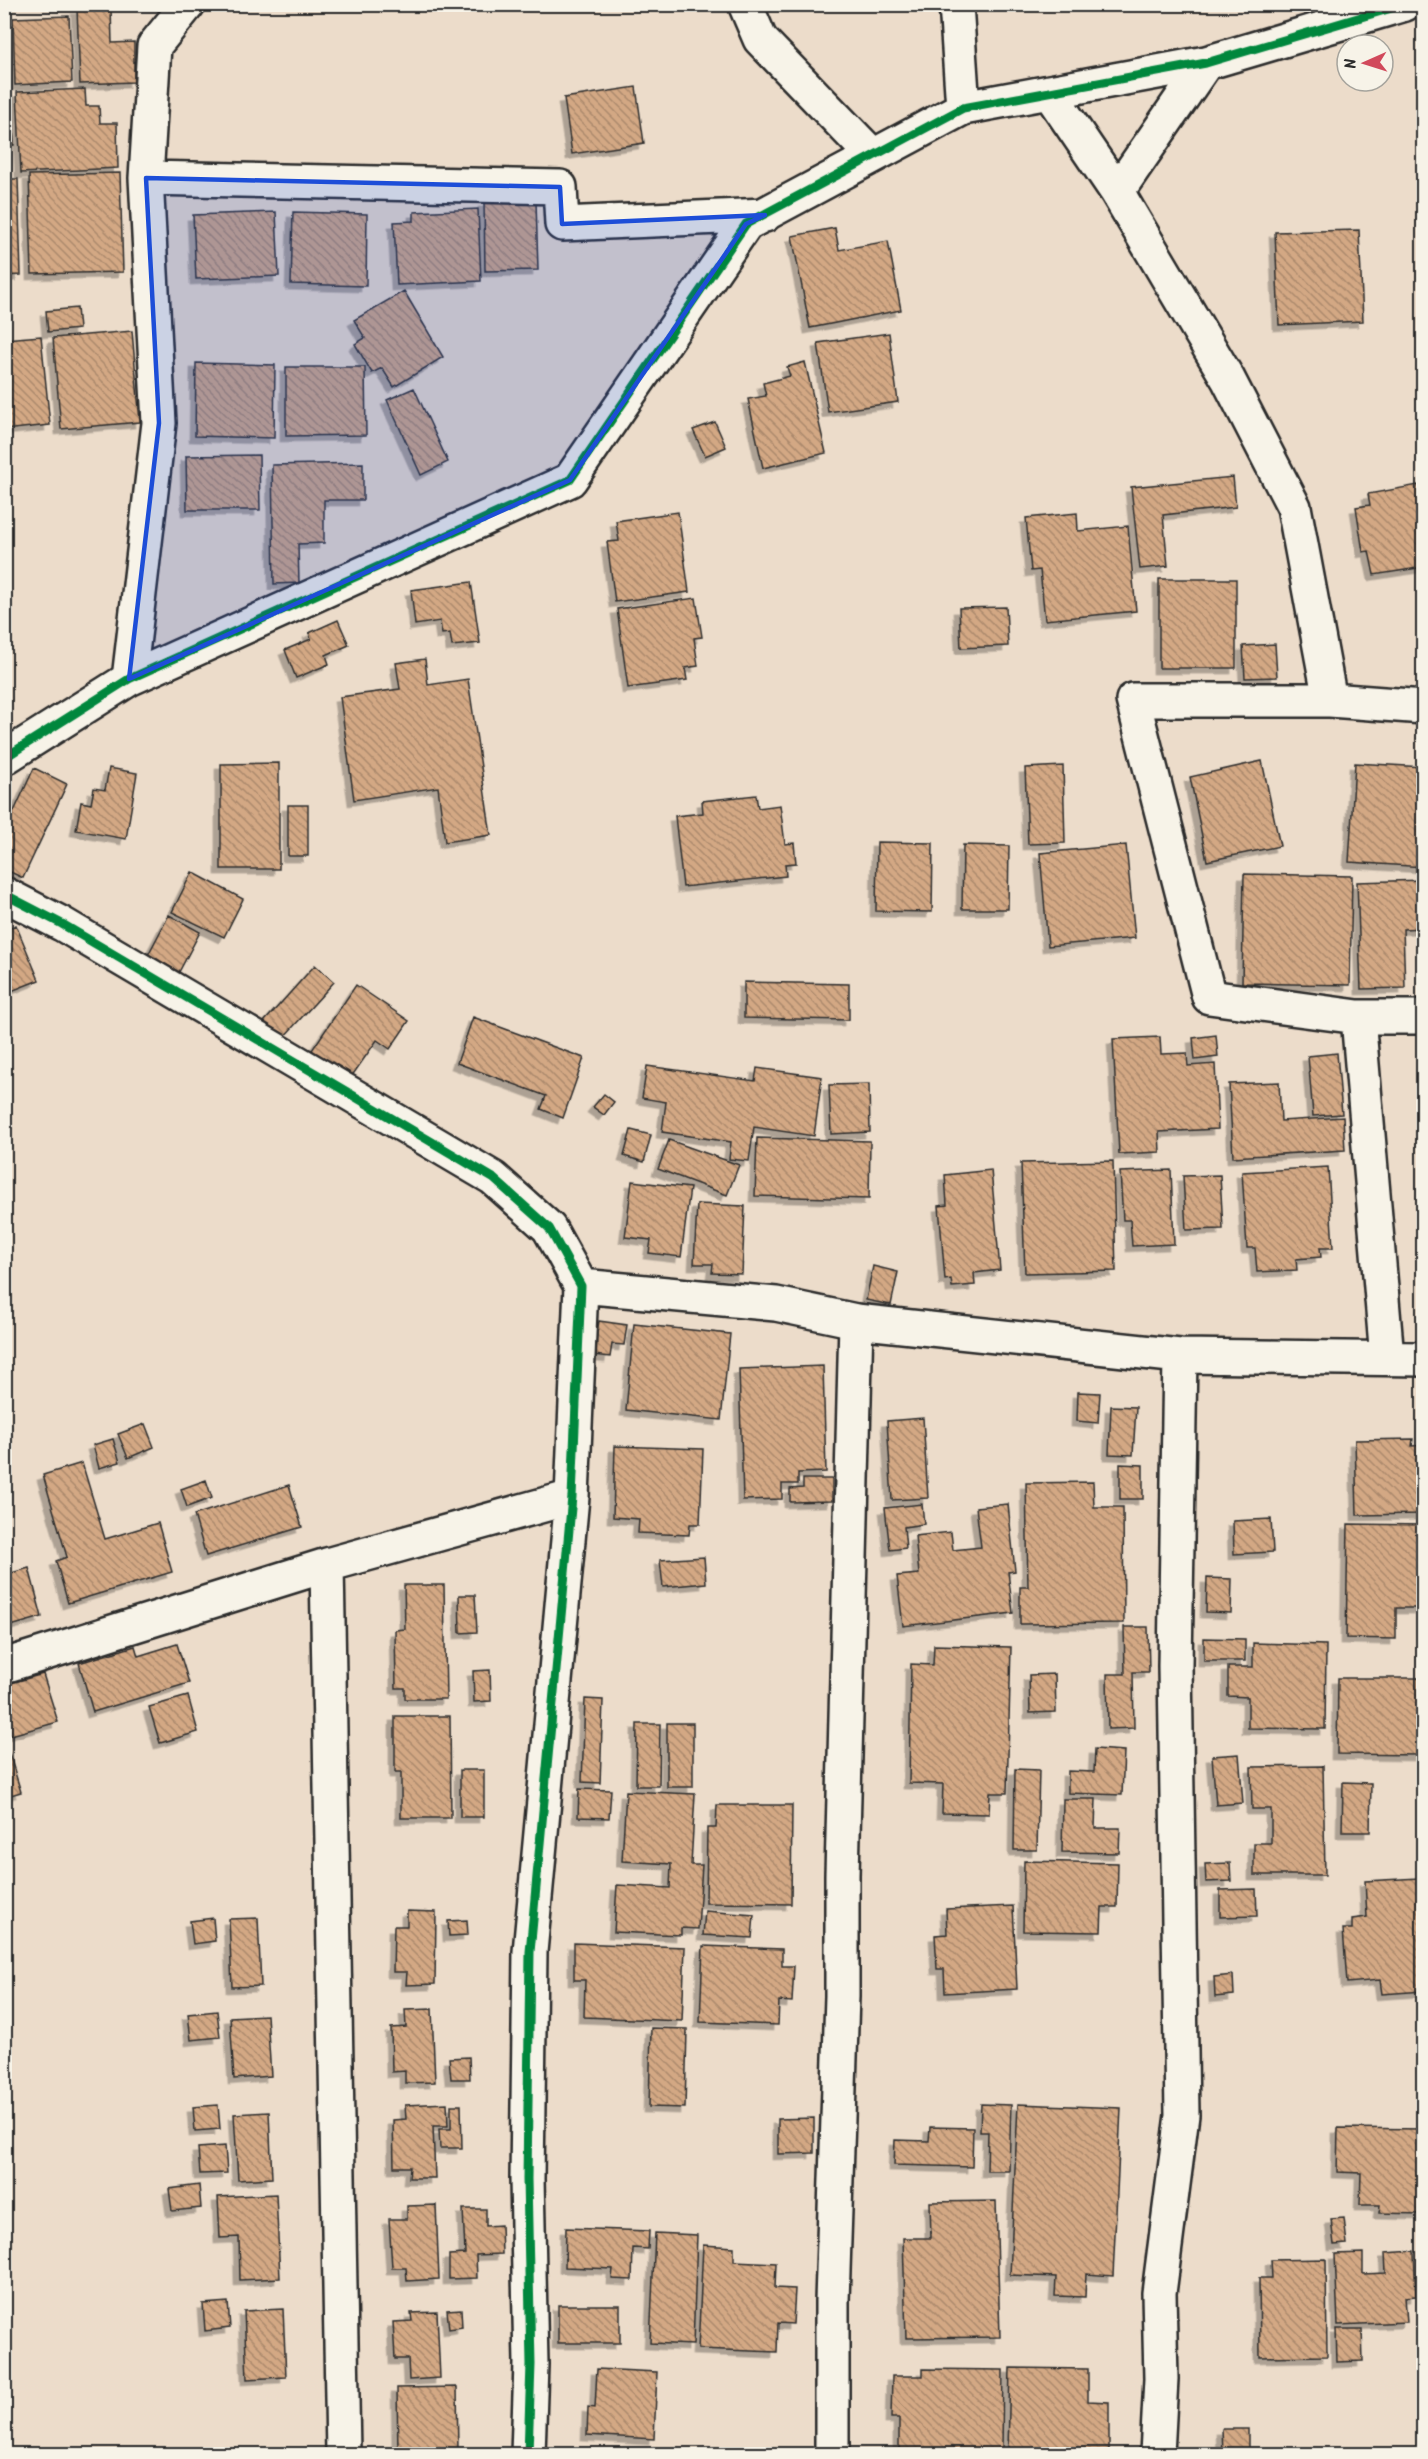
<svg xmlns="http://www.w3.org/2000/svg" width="1428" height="2459" font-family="Kalam,sans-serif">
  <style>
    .building { fill: url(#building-back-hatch); stroke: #2b2b2b; stroke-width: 1.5; filter: url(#shadow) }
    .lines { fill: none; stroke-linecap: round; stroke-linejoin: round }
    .minor-casing { stroke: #2b2b2b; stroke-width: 38 }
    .minor { stroke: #f7f3e8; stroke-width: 33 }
    .cycleway-casing { stroke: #f7f3e8; stroke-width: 13 }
    .cycleway { stroke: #00873e; stroke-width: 9 }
    .marked { fill: #1d4ed8; fill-opacity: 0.2; stroke: #1d4ed8; stroke-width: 4.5; stroke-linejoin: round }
  </style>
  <defs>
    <pattern id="building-back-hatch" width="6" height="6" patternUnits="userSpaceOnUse" patternTransform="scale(1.5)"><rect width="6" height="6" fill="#d3a884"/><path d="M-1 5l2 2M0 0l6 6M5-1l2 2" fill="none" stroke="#ab896c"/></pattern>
    <filter id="shadow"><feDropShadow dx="-5.5" dy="5.5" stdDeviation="0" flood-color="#0004"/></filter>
  </defs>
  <rect width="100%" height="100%" fill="#ecdcca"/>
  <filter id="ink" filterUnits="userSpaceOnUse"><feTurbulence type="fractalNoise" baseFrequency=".0167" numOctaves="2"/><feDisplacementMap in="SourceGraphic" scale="12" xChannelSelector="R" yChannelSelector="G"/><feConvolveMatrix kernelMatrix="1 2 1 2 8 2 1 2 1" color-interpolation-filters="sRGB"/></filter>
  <g filter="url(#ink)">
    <path class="building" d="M111,8L112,43L134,42V82L80,84L77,9Z
      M69,16L72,82L15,85L13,18Z
      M10,84L14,145L4,146V85Z
      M636,87L644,143L572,154L564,98Z
      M85,89L86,106H99L100,123H117L118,168L21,173L17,92Z
      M120,173L123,272L32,274L29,175Z
      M4,179H18L21,275L4,276Z
      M536,201L538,270L485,271L484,202Z
      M478,209L481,281L397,285L394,222L414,221V212Z
      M276,212L279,276L196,279L193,215Z
      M293,212L367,214L366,286L291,284Z
      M835,228L839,250L888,241L901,310L810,328L792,236Z
      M1359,230L1363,321L1279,325L1275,232Z
      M404,291L443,357L394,387L382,368L372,373L355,344L365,338L354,320Z
      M77,308L79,329L48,332L46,311Z
      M132,331L140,422L61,429L53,338Z
      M889,333L898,402L828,412L818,343Z
      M41,336L50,425L4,430V339Z
      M805,362L826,453L763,468L748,399L766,396L763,383L790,376L787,367Z
      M196,363L275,365L274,438L195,436Z
      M286,367H365L366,435L286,436Z
      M414,388L448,462L421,475L387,400Z
      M715,422L726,447L705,456L693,430Z
      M259,455L260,510H187L186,456Z
      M363,463V500H324V543L298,544L299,583L274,584L272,465Z
      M1233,477L1236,507L1163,515L1168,566L1140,569L1131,487Z
      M1418,485L1424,516V567L1374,575L1369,551L1363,552L1356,507L1370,505L1368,494Z
      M678,512L689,592L615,602L607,542L619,541L616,521Z
      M1077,513L1078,531L1128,526L1136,611L1045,620L1040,570L1031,571L1026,518Z
      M1159,579H1236V668H1159Z
      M471,582L480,643L452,646L450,633L442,634L440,621L415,625L411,590Z
      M696,598L702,637L694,638L698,666L685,668L687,680L628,688L617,609Z
      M1006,607L1008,646L961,648L959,608Z
      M338,620L349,645L326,655L329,664L296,678L285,650L311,639L309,633Z
      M1275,644L1277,677L1245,678L1243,646Z
      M425,659L428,685L468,679L491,835L445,842L438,787L354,800L340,697L400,689L396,663Z
      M1262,761L1280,846L1207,861L1190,777Z
      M279,763V869H221V764Z
      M1355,763L1424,767V867L1349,862Z
      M1063,766L1065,843L1028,844L1025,768Z
      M34,768L67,784L23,878L4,869V817L10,820Z
      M109,768L137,773L126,839L76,830L81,802L91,804L94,788L105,790Z
      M756,795L758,808L780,805L785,844L794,843L796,863L785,864L786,876L683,887L675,816L703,813L702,801Z
      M288,805H308V856H288Z
      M877,842L933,843L932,912L876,911Z
      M963,845L1009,846L1008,909H962Z
      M1126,845L1135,938L1048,946L1040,853Z
      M192,872L243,899L224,937L172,912Z
      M1244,874L1352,876L1350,985L1242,983Z
      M1424,880V928L1403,929L1405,988L1361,989L1357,882Z
      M169,915L200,932L179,972L148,955Z
      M16,925L39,980L4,994V930Z
      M315,965L334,982L282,1039L264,1022Z
      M744,982L849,984V1020L744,1018Z
      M356,985L409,1021L390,1049L377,1040L347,1083L308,1056Z
      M473,1017L584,1058L563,1118L541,1109L546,1096L457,1063Z
      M1216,1035L1218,1057L1195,1060L1193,1038Z
      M1160,1037L1161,1054L1187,1053L1188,1066L1215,1064L1218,1129L1159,1132L1160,1152L1119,1154L1113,1039Z
      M1337,1053L1342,1114L1313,1116L1308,1056Z
      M647,1066L755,1081L757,1068L822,1077L814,1136L754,1127L749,1161L729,1159L731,1142L662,1132L666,1102L642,1098Z
      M1279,1082L1281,1121L1343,1117L1345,1150L1233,1157L1229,1084Z
      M869,1084L870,1132L831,1134L829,1085Z
      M604,1094L614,1102L604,1115L593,1107Z
      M631,1130L651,1135L644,1162L624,1156Z
      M757,1138L870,1141L869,1199L755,1196Z
      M669,1140L739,1165L727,1195L658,1169Z
      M1113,1161L1116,1271L1025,1273L1021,1163Z
      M1328,1167L1333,1248H1320L1321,1257L1296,1259L1297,1270L1257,1272L1255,1248H1247L1242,1172Z
      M991,1170L1000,1270L974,1273L975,1285L952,1287L951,1279L945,1280L939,1206L947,1205L945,1175Z
      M1171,1170L1174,1244L1132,1246L1130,1220H1123L1120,1172Z
      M1220,1175L1223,1229L1186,1230L1183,1176Z
      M632,1181L690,1188L681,1257L649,1253L651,1240L625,1237Z
      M697,1204L745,1206L742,1274L712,1273L713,1264H694Z
      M873,1266L898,1272L891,1305L866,1300Z
      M599,1321L627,1325L624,1345L612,1344L610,1357L593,1355Z
      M634,1324L730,1334L721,1420L626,1410Z
      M823,1366L826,1472L798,1473V1484H782V1499L743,1500L739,1369Z
      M1078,1392L1100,1393L1098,1423L1077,1421Z
      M1111,1406L1136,1407L1133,1455L1109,1454Z
      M923,1418L928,1498L892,1500L887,1421Z
      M145,1424L154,1447L128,1458L118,1434Z
      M113,1439L120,1462L99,1468L93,1445Z
      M1413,1439L1412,1446L1424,1445V1514L1357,1515L1355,1440Z
      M615,1446L703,1449L700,1524H690L689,1535L638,1533L639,1519L613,1517Z
      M82,1463L105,1539L158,1523L172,1572L68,1603L56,1561L67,1557L43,1475Z
      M1120,1464L1143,1465V1499H1120Z
      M803,1479H832V1501L790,1502V1489L803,1488Z
      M206,1480L212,1498L187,1507L181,1489Z
      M1093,1482L1094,1507H1123L1124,1623L1020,1624V1587H1028L1026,1483Z
      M289,1485L302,1527L206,1556L194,1515Z
      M922,1504L924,1524L904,1527L906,1548L890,1550L885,1508Z
      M1008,1504L1015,1571L1008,1572L1013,1613L903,1626L897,1576L919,1574L915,1536L951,1532L953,1550L981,1547L976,1507Z
      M1271,1519L1273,1552L1234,1554L1233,1521Z
      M1348,1524L1424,1525V1608H1396V1639L1346,1638Z
      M704,1557L706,1583L663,1587L660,1560Z
      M29,1568L42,1617L4,1628V1575Z
      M1207,1578L1232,1579L1231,1613L1206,1612Z
      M404,1585H444L446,1699H405V1688H396L395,1630L405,1629Z
      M459,1595H475L477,1632L460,1633Z
      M1124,1627H1148L1149,1672H1133L1134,1728L1108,1729L1107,1674H1125Z
      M1204,1638L1245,1639V1661H1204Z
      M1253,1643L1326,1645L1325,1729L1248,1728V1697L1228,1696V1667H1253Z
      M177,1644L189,1683L93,1712L79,1663L135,1646L138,1656Z
      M934,1645L1011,1647L1007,1793H990L989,1814L942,1813L943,1784L909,1783L911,1664L933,1665Z
      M490,1670L491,1701L474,1702L473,1671Z
      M43,1674L58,1722L4,1737V1685Z
      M1055,1674L1056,1712L1030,1713L1029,1675Z
      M1338,1678H1419V1755L1337,1754Z
      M188,1696L198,1732L160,1743L149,1707Z
      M585,1699L603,1700L600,1783L582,1782Z
      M395,1716H450L451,1818H401V1772H395Z
      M667,1723H693V1787H667Z
      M637,1724H660L659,1786H636Z
      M1095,1749L1124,1751L1122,1795L1068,1793V1771L1094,1772Z
      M9,1753L21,1792L4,1797V1754Z
      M1239,1754L1243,1803L1216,1805L1212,1756Z
      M1323,1766L1325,1875H1254V1843H1271V1809H1252L1251,1767Z
      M1015,1769L1039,1770L1037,1850H1014Z
      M460,1770H484V1817H460Z
      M1343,1782L1371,1783L1370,1832H1342Z
      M579,1789L611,1790L609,1818L578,1817Z
      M626,1791L695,1794L691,1865H702L698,1929L681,1928V1935L614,1932L617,1885L670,1888L671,1864L622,1861Z
      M1063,1799H1096L1095,1828H1120L1119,1853L1062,1852Z
      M717,1805H792L791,1904L706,1903L707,1828H716Z
      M1024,1861L1118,1863L1117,1907H1102L1101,1932L1023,1931Z
      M1230,1863L1231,1881L1206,1882L1205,1864Z
      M1419,1878L1421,1913H1424V1991L1382,1994L1380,1980L1347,1983L1343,1929H1352V1919L1367,1917L1365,1881Z
      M1256,1889L1257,1916L1220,1917V1890Z
      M1013,1906L1017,1989L945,1993L944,1969H937L935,1935L947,1934L946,1909Z
      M407,1911L436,1912L435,1984L406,1985L407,1972H393L394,1926H407Z
      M705,1911L754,1915L752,1938L703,1935Z
      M213,1918L215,1941L193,1944L190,1921Z
      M258,1918L261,1986L232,1987L229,1919Z
      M467,1920L468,1935L449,1936L448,1921Z
      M574,1943L685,1947L682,2021L584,2017L585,1980H574Z
      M703,1946L782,1949V1966H794L792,2002L779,2001L778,2025L700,2022Z
      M1233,1975L1234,1995L1215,1997L1214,1977Z
      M432,2009L435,2082L405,2083V2071L392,2072L391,2028L406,2027L405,2010Z
      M217,2011L220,2037L191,2040L188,2014Z
      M267,2015L271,2076L234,2079L230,2017Z
      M651,2028L687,2029L685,2108L649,2107Z
      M469,2057L470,2079H451L449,2058Z
      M447,2103L448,2126H433L435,2178H409L410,2167H394L393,2120L406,2119L405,2105Z
      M981,2104L1011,2105L1009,2171H987L988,2132H980Z
      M1018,2104L1121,2108L1113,2276L1086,2274L1085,2297L1055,2296L1056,2277L1010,2275Z
      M218,2105L220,2129L195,2131L193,2107Z
      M451,2105H461L462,2148H440L439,2129H451Z
      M269,2112L272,2178L238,2180L234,2114Z
      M814,2118V2153L778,2154V2119Z
      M930,2127L973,2128L972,2167L894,2165L895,2140L929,2141Z
      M1338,2128L1424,2129V2202H1421V2214L1379,2213L1380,2205H1360L1361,2173L1337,2172Z
      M225,2146L227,2173L200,2174L198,2148Z
      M199,2185L201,2208L172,2211L169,2189Z
      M276,2194L280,2278L240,2280L239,2237L220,2238L218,2197Z
      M996,2201L1000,2337L906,2338L903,2238H931L930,2202Z
      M436,2205L439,2279L407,2281L406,2268H392L389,2219H407V2206Z
      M463,2209H486V2226L501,2225L502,2254L476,2255L477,2278L449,2279V2255L465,2254Z
      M1344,2218L1347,2244L1334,2245L1331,2219Z
      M566,2228L649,2231L648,2249L633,2248L632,2280L612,2279L613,2269L565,2267Z
      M655,2233L697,2235L693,2345L650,2343Z
      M703,2245L734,2247V2261L776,2263L775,2288L795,2289L793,2324L778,2323L777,2352L698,2349Z
      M1414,2251L1416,2296L1405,2297L1407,2322L1338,2325L1335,2254L1363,2253V2274L1386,2273L1385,2253Z
      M1326,2259L1327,2356L1260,2357L1259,2278H1272L1271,2260Z
      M228,2302L230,2328L205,2331L203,2304Z
      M558,2305H620V2343H558Z
      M283,2309L286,2377L247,2379L244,2311Z
      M461,2309L462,2327L449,2329L447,2310Z
      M437,2312L440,2378L409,2380L408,2359H395L393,2322L412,2321L411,2313Z
      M1336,2329H1362L1363,2361L1337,2362Z
      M1010,2368L1088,2369V2401L1109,2402V2452L1008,2451Z
      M597,2369L657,2372L654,2439L587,2435L588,2407L595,2408Z
      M923,2369L1003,2370L1002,2450L899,2449V2418H891L892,2376H923Z
      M457,2387L458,2451H478V2454H398L397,2388Z
      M1222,2429H1248V2452H1223Z"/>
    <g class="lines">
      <defs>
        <path id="minor" d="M745,4L760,39L873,156
          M956,4L963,108
          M1049,92L1117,192L1228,379L1294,507L1330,700
          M146,178L560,187L562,224L765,215
          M1117,192L1206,63
          M129,679L159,423L146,178L154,46L188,4
          M1424,707L1330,700H1133L1209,997L1358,1017H1424
          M4,758L129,679L570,480L746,224L963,108L1206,63L1405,4
          M4,894L62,924L493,1178L549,1228L581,1286L572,1497L530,1952L527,2179L531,2364L528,2454
          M1358,1017L1387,1358
          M581,1286L776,1304L856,1321L1180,1356L1424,1359
          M327,1565L572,1497
          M4,1666L327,1565L343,2454
          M832,2454V2301L842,1996V1875L856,1321
          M1157,2454L1161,2379L1159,2293L1182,2115L1175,1666L1180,1356"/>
      </defs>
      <use href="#minor" class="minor-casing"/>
      <use href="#minor" class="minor"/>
      <defs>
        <path id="cycleway" d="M4,758L129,679L570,480L746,224L963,108L1206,63L1405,4
          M4,894L62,924L493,1178L549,1228L581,1286L572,1497L530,1952L527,2179L531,2364L528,2454"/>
      </defs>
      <use href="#cycleway" class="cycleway-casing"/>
      <use href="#cycleway" class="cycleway"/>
    </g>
  </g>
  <path class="marked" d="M146,178L560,187L562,224L765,215L746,224L570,480L129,679L159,423Z"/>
  <rect width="1428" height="2459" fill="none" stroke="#f7f3e8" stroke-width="24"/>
  <rect x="12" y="12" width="1404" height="2435" fill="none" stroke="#2b2b2b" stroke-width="2" filter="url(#ink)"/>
  <g transform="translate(1365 63) rotate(267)"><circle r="28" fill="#f7f3e8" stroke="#a5a39c" stroke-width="1.5"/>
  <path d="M0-4.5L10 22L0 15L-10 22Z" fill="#d1495b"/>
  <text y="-9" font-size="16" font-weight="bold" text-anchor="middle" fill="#2b2b2b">N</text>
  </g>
</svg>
